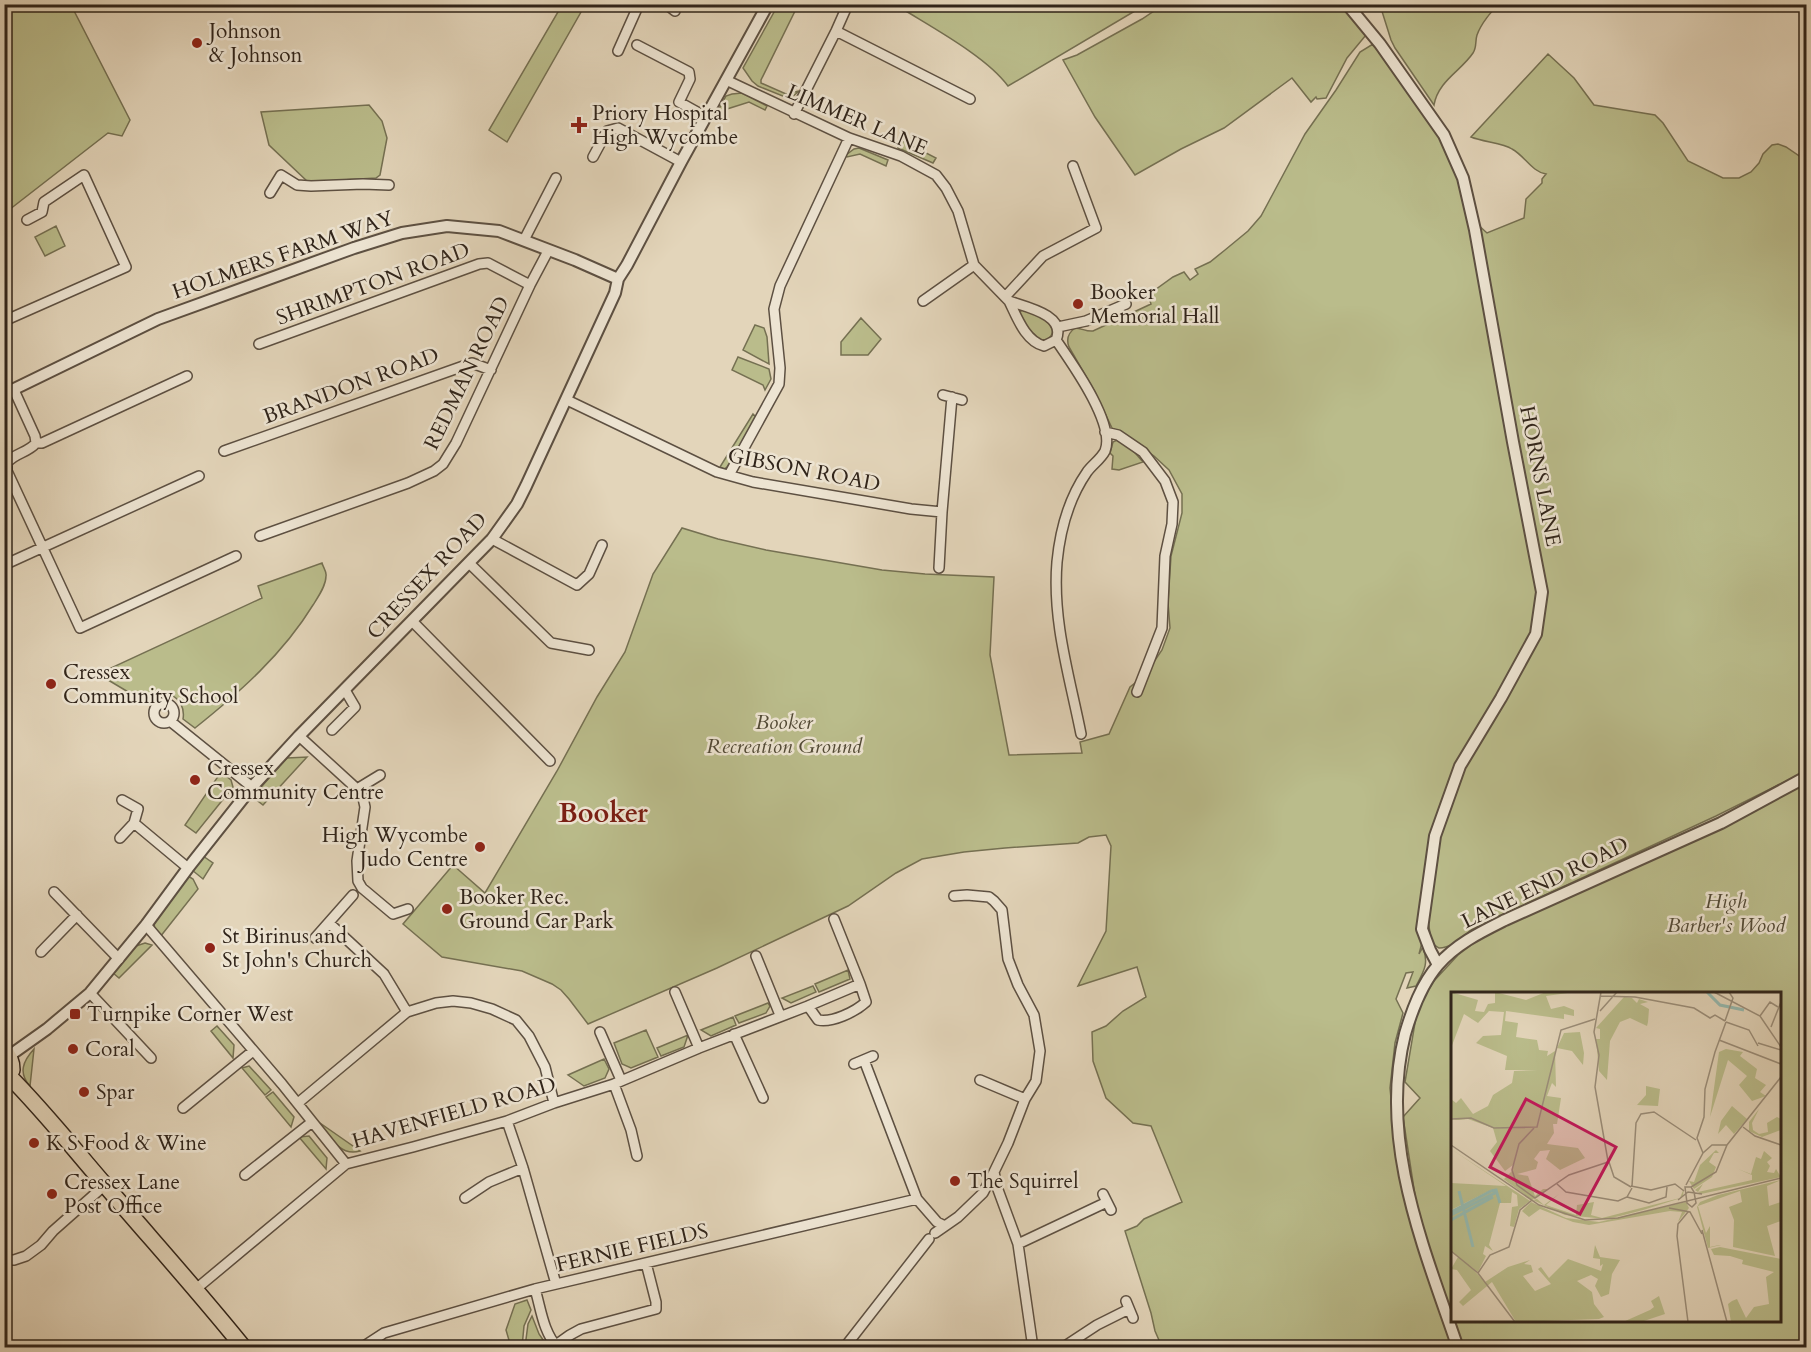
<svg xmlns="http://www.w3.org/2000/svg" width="1811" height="1352" font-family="Cardo,serif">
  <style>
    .green { fill: #babc8b; stroke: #757052; stroke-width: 1.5 }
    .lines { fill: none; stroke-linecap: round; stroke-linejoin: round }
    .minor-casing { stroke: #5d5042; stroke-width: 12 }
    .tertiary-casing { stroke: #5d5042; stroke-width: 14 }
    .trunk-casing { stroke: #30241a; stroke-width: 18 }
    .minor { stroke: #ede4d2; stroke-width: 9 }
    .tertiary { stroke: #ede4d2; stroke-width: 10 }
    .trunk { stroke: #e3d5ba; stroke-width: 15 }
    .poi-dot { fill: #8f2418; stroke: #ede4d2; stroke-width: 2 }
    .labels { text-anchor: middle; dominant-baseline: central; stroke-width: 5; stroke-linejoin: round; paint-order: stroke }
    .poi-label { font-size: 21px; fill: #30241a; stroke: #ede4d2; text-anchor: start }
    .street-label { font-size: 21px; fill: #30241a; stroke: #ede4d2 }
    .park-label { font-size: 21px; font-style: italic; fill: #524a36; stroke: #ede4d2 }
    .district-label { font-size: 27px; font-weight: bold; fill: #7a1f14; stroke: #ede4d2 }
    .inset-river { fill: none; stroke: #95b9af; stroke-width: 3 }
    .inset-road { fill: none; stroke: #9b8e7a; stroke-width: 1.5 }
    .view { fill: #c2185b; fill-opacity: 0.15; stroke: #c2185b; stroke-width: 3 }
    .inset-edge { fill: none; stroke: #30241a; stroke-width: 3 }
  </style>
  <rect width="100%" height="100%" fill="#e3d5ba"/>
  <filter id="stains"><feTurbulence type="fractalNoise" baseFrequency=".00333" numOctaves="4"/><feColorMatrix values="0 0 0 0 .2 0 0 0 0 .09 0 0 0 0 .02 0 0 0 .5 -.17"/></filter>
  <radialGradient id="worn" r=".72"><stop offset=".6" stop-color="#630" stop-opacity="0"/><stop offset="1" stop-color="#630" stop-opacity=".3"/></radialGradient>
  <path class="green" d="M5,4L71,5L130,120L122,136L108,133L5,213Z
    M562,5H585L507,142L489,130Z
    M778,5H798L761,80V83L786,94L799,91L790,99L758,86L752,81L743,68Z
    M893,5L1145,4V5L1008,86C987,57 933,28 901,8Z
    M1163,5H1342L1352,14L1366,35L1347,58L1326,98L1317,99L1316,97L1311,102L1292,78L1224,128L1181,149L1135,175L1095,117L1063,60L1077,55L1142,19Z
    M1499,5C1491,11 1481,24 1477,35C1475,41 1477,47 1473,53C1461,71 1438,81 1434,105L1395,48L1391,40L1380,5Z
    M1373,44L1426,117L1449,152L1463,192L1467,221L1476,223L1487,233L1524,218L1526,199L1542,183V179L1546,174C1532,172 1525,156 1512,149C1503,143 1483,142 1471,137L1548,54L1574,78L1594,105L1655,115L1663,123L1688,161L1723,178H1739L1751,172L1759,163L1763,154L1772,145L1778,144L1786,147L1805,160L1806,164V771L1716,816L1472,929C1463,938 1451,948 1439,948L1433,944L1431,939L1428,920L1419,954L1423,947C1429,964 1424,971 1416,986L1407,988L1413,972L1406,973L1396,999L1403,1013L1395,1043L1390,1088L1396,1149L1455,1347H1162L1155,1331L1151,1313L1125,1231L1137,1226L1144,1219L1182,1202L1151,1126L1133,1123L1106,1098L1093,1061L1092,1032L1106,1026L1123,1011L1146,997L1137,967L1078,986L1106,931L1111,846L1106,835L1089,837L1078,843L1005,848L964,852L922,859L896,873L848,906L717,968L588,1024L569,999L561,990L552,984L522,971L442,957L403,924L453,865L485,893L557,771L597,697L625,652L653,574L682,528L718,539L766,550L882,570L925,574L994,577L990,655L1009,755L1082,753L1080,742L1109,734L1130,687L1145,675L1162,650L1170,628L1168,603L1171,556L1182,513V494L1169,470L1154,456L1133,441L1112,428L1095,392L1069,347C1066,339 1068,333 1075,328C1082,328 1086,332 1093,331L1151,304L1148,295L1173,277L1184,272L1190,280L1198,274L1195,269L1210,262L1225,250L1248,231L1261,216L1305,134L1336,90L1360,52Z
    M742,93L767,106L765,110L749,102L724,110L717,120L714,118L726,96L732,94Z
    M369,105L382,121L387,138L380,175L376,178L308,182L269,145L261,112Z
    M899,139L936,158L933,163L898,148Z
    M859,148L888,160L886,166L860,154L847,157L846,155L854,149Z
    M56,226L65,246L45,256L35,237Z
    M1022,310C1034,313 1048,318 1053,330C1051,342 1040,343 1031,334C1026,329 1023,319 1019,313Z
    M861,318L881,339L868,355H841V342Z
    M755,325L764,328L767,337L769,364L743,350Z
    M738,357L769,369L771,379L765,390L763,385L732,370Z
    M753,414L757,418L746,438L727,467L724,469L720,467Z
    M1117,440L1130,447L1143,462L1119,470L1112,469L1113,456L1110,453L1113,442Z
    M322,563C323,567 327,572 326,576C326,586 318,597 313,605C283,654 240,692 195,728L183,719C187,696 160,684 145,702L98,674L262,598L258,586Z
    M307,757L263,805L254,798V795L287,758Z
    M221,772L231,780L233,787L196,833L185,825Z
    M1806,783V1347H1463L1453,1321L1780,1320V994H1452V1319L1418,1215L1403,1117L1420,1098L1405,1082L1417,1011L1433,982L1458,955L1478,940L1519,919L1713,832Z
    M203,856L213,863L203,879L192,870Z
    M188,876L193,879L198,889L160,937C155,931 153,927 155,919Z
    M145,943L152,945L119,978L113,973L133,947Z
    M848,970L850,979L819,992L815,984Z
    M813,986L816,992L791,1003L782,998Z
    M768,1003L770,1006L766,1013L739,1023L735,1016Z
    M733,1017L736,1025L711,1036L701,1030Z
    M217,1026L234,1045L233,1058L211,1031Z
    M646,1030L658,1057L631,1068L622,1064L614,1043Z
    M688,1035L684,1047L661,1056L657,1048Z
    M34,1049L30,1086C18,1073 23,1061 34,1049Z
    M604,1059L609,1069L605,1078L584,1086L568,1075Z
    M249,1066L271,1090L265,1095L242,1068Z
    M273,1092L294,1117L291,1127L266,1097Z
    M320,1123L360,1151C340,1157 330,1137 320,1123Z
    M309,1136L327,1158L326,1169L299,1137Z
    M527,1300L531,1310L524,1326L522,1347H511L506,1330L515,1304Z
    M532,1316L539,1334L548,1347H525L528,1324Z"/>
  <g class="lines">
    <defs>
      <path id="minor" d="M666,4L675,11
        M836,31L970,99
        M637,45L689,72L690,79L679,102L706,117
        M618,51L639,4
        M726,80L849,138L901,156L936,175L946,188L958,211L974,265L1009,301
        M794,114L836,31L848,4
        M593,157L607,131L618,128L681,162
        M270,193L281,175L297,185L311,186L363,184L389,185
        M524,240L556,178
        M1005,297L1043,256L1096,228L1073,166
        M923,301L974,265
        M1009,301C1026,307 1067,315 1056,340L1044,346C1025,341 1017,317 1009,301Z
        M4,321L126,267L84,175L44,202L42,212L27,220
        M1058,327L1086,321L1126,304
        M1056,340C1071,362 1116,424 1105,451C1101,459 1092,465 1087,472C1069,498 1060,531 1057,562C1052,621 1070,678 1081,734
        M259,344L479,264L488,263L530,285
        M14,390L35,436L36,443
        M943,395L962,400
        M567,400L717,472L753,482L911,509L942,512
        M1105,432L1118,435L1143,452L1165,481L1173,502L1172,524L1165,556L1162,628L1137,692
        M224,451L472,363L491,370
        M4,463H7C14,453 28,453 36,443H42L187,376
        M7,463V471L80,628L236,556
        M729,475L779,384L780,368L774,309L780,286L849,138
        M260,536L408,483L434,471L443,464L456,443L530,285L548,251
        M492,539L577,585L589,574L602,545
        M469,563L551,643L589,650
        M4,565L199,476
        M939,568L942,512L952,397
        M412,621L550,761
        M154 713a10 10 0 1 1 20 0a10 10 0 1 1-20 0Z
        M170,721L252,787
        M332,730L355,707L345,690
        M299,736L357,789L363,798L365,807L357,861L358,881L362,888L393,914L408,909
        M357,789L380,775
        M134,823L188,868
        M120,838L134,823L138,809L122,800
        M54,892L119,959
        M954,896L967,895L989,897L994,901L1002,910L1008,959L1018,985L1034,1015L1040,1051L1036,1081L1025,1099L1008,1143L994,1172L997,1187L1018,1244L1033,1348
        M834,919L860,984
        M329,923L384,974L407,1012
        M146,925L282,1084L346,1164
        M315,938L353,895
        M41,952L77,915
        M756,956L780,1015
        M675,992L699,1048
        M90,993L151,1058
        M600,1032L621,1080
        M734,1034L763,1098
        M864,1060L917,1199L937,1222L945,1226
        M854,1064L873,1056
        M980,1080L1025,1099
        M614,1084L631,1130L637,1156
        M298,1103L407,1012L436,1003L453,1001L471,1003L492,1009L516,1020L529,1036L545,1067L554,1103
        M183,1108L253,1051
        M507,1121L523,1168L556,1284
        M245,1175L312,1122
        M1103,1194L1111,1210
        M465,1198L489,1182L523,1168
        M935,1233L958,1217L983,1193L994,1172
        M1018,1244L1107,1202
        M4,1260H14L26,1256L41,1245L53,1231L105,1185
        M196,1289L346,1164L413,1147L507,1121L554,1103L614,1084L699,1048L808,1006L860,984L866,1002C855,1012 832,1023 818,1020L808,1006
        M535,1289C541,1309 543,1332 558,1348
        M1126,1301L1133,1318
        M556,1345L570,1335L581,1329L656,1309V1302L646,1263
        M361,1348L384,1333L535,1289L917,1199
        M844,1348L929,1239
        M1062,1348L1097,1325L1129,1309"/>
      <path id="tertiary" d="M1347,4L1380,44L1444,135L1463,178L1475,230L1513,442L1542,592L1536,634L1501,698L1460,766L1435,836L1422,929L1430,950L1438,965
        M4,394L158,319L354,248L402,233L447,226L499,231L575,260L618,279
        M9,1056L47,1029L90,993L146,925L188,868L252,787L299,736L492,539L517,504L526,486L615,293L618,279L627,265L681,162L768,4
        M1458,1348C1424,1248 1378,1141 1405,1034C1412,1010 1421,985 1438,965C1456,944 1481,932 1505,920L1721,823L1806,777"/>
      <path id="trunk" d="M4,1051C10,1056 12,1062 12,1070L4,1078
        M8,1075C43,1110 73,1148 105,1185C151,1239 199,1292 244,1348"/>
    </defs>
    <use href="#minor" class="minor-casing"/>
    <use href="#tertiary" class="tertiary-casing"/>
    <use href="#trunk" class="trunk-casing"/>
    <use href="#minor" class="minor"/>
    <use href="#tertiary" class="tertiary"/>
    <use href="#trunk" class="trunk"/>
  </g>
  <g class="poi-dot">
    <circle cx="197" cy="43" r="6"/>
    <path d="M576 116h6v6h6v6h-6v6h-6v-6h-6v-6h6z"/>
    <circle cx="1078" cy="304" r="6"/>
    <circle cx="51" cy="684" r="6"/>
    <circle cx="195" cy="780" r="6"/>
    <circle cx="480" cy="847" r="6"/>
    <circle cx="447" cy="909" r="6"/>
    <circle cx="210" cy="948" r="6"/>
    <rect x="69" y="1008" width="12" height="12" rx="3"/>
    <circle cx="73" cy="1049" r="6"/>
    <circle cx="84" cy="1092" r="6"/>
    <circle cx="34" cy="1143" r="6"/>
    <circle cx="955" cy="1181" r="6"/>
    <circle cx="52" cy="1194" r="6"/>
  </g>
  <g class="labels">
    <g class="poi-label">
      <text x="209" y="31">Johnson<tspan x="209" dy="24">&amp; Johnson</tspan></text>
      <text x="592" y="113">Priory Hospital<tspan x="592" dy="24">High Wycombe</tspan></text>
      <text x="1090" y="292">Booker<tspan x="1090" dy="24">Memorial Hall</tspan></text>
      <text x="63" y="672">Cressex<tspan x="63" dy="24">Community School</tspan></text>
      <text x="207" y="768">Cressex<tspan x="207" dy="24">Community Centre</tspan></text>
      <text x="468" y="835" text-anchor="end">High Wycombe<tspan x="468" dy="24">Judo Centre</tspan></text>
      <text x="459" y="897">Booker Rec.<tspan x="459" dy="24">Ground Car Park</tspan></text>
      <text x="222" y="936">St Birinus and<tspan x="222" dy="24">St John's Church</tspan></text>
      <text x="87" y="1014">Turnpike Corner West</text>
      <text x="85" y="1049">Coral</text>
      <text x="96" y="1092">Spar</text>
      <text x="46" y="1143">K S Food &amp; Wine</text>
      <text x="967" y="1181">The Squirrel</text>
      <text x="64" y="1182">Cressex Lane<tspan x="64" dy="24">Post Office</tspan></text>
    </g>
    <g class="street-label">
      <text transform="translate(857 120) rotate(23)">LIMMER LANE</text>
      <text transform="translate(283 255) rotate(-19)">HOLMERS FARM WAY</text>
      <text transform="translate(373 284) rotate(-20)">SHRIMPTON ROAD</text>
      <text transform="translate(467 373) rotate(-64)">REDMAN ROAD</text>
      <text transform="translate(351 386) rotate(-20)">BRANDON ROAD</text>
      <text transform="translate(804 470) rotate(11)">GIBSON ROAD</text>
      <text transform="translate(1540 476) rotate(79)">HORNS LANE</text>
      <text transform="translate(427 576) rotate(-47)">CRESSEX ROAD</text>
      <text transform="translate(1545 883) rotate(-26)">LANE END ROAD</text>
      <text transform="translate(454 1113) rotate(-16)">HAVENFIELD ROAD</text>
      <text transform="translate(632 1248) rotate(-13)">FERNIE FIELDS</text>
    </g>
    <g class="park-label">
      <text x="784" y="722">Booker<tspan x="784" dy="24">Recreation Ground</tspan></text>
      <text x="1726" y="901">High<tspan x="1726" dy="24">Barber's Wood</tspan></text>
    </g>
    <g class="district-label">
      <text x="603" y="813">Booker</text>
    </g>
  </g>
  <g transform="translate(1451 992)">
    <rect width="330" height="330" fill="#e3d5ba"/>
    <path d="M0,0L27,8L24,19L33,20L37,12L44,11V0L75,8L95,0H124L95,4L100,17L113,14L123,18V24L113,22V27L55,19L54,29L67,31L65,45L86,48L88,58L97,59L96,64L104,59L105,95L101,91L96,104L110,106L106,132H102L103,141L96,152L127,156L134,166L109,178L95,167L99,158L89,159L83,167L87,170L85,177L66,182L77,184L84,204L92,197H98L81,208L47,183L53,187L61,179L62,173L54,179L39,159L46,150L42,136L17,127L8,128H0L5,127L0,126V107L5,111L10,106L22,122L37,114L42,103L61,91L63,79L87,78H54L56,64L25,51L32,44L50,43L53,20L38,19L27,31L13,22L0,56ZM173,5L181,6L186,11L188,7L197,10L189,12L198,17L197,30L196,34L179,26L169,30L159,49L156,88L148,79L145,47H149V37L145,36ZM129,40L133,61L132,73L121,59L106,56L113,41ZM275,57L292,60L289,64L306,77L304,86L315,93L309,100L315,104L301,109L288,93L296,84L277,68L259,125L268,60ZM195,94L209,97L207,114L186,113L195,103ZM281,114L296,127L283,142L275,133L267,142L270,129ZM308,117L301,131L302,138L308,142L317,140L316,131L326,125L330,127V138L311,145L298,139V130ZM0,157L79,209L68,217L63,235L59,234L61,215L67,214L66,203L61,200L60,211H49L38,253L42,259L34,254L32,262L35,264L27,280L0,259V220L42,197L0,218V191L55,194ZM265,158L268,161H263L258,170L265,175L261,185L243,197L238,189L243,190L249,173ZM313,159L321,166L316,170L319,174L316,180L323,181L325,177L330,185L250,202L244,198L252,192L247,200L301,188V183L287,177L300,182L305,165L310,167ZM330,188L316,194L318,214L330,210V229L316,234L324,264L282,255L283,228L278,215L291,210L289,199L247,214L255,241L259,234V255L268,253H270L257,256L246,215L249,210L267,203ZM233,196L232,204L230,206L192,218L169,224L155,227L114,223L82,208L86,207L93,213L108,202L95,213L125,223L126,213L143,210L140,223L151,226L229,206ZM80,210L115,226L148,230L235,210L238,216L227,230L231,220L219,219L138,233L122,230L89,217L78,225L71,219ZM144,253L149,265L169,268L161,282L158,302L150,305L144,294L147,287L140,283L126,289L141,300L143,312L153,325L148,327L65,330L41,290L12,314L8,310L20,298L6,278L0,277L7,265L0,260L15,270L34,290L57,275L79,268L73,272L80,273L82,280L72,284L84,299L100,292L87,277L90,275L98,286L117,267L150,279L152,272L149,274V267L142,266ZM269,255L330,267V330H280L277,312L281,309L286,307L295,326L303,315L318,312L315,285L323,280L291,272L292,268L279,264L263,263L260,257ZM208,304L214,322L190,330H172L199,318L203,315L200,309Z" fill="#babc8b"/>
    <path class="inset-river" d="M256,0L269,13L293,18M8,199L22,255M40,199L45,198L49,211M0,220L40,199M0,223L46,200M0,228L42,205"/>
    <path class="inset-road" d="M150,0L143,40L148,63L144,95L157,169M263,0L309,24L330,55M149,4L184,5L243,16L259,26L264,23L274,29M149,19L166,0M309,24L319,10L327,15M274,29L282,6L278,0M275,30L298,38L307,54M320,35L330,10M268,48L330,72M307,51L330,58M0,127L20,126L43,136L86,135L110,38L144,27M292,135L304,144L330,153M83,136L68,152L61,178L66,193L84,206L118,183L157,170M0,153L88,213L134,228L167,226L330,186M252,161L246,146L253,125L254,97L264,60L275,30M158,170L163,185L180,195M106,192L115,200L167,209L176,205L181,196M235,193L252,161L261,153H276M180,194L200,198L224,192L233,199M181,194L185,131L190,122L203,120L245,148M234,195H240L243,200L245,211L241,215L236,211ZM240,195L265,180L276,153L330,85M176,205L198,211L215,205L216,195M227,208L237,200L251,202M218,216L239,220L251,242M251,238L276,330M0,259L27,281L64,330M27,281L39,263L58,255L69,218L81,208M237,330L226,244L227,232L237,220"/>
    <path class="view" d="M75,107L165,155L129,222L39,175Z"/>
    <rect width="330" height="330" class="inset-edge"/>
  </g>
  <rect width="1811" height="1352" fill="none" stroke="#e3d5ba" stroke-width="24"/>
  <rect x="6" y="6" width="1799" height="1340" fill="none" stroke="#30241a" stroke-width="3"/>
  <rect x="12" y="12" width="1787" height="1328" fill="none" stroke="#30241a" stroke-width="1.5"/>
  <rect width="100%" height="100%" filter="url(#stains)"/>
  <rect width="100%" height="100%" fill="url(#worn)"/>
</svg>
